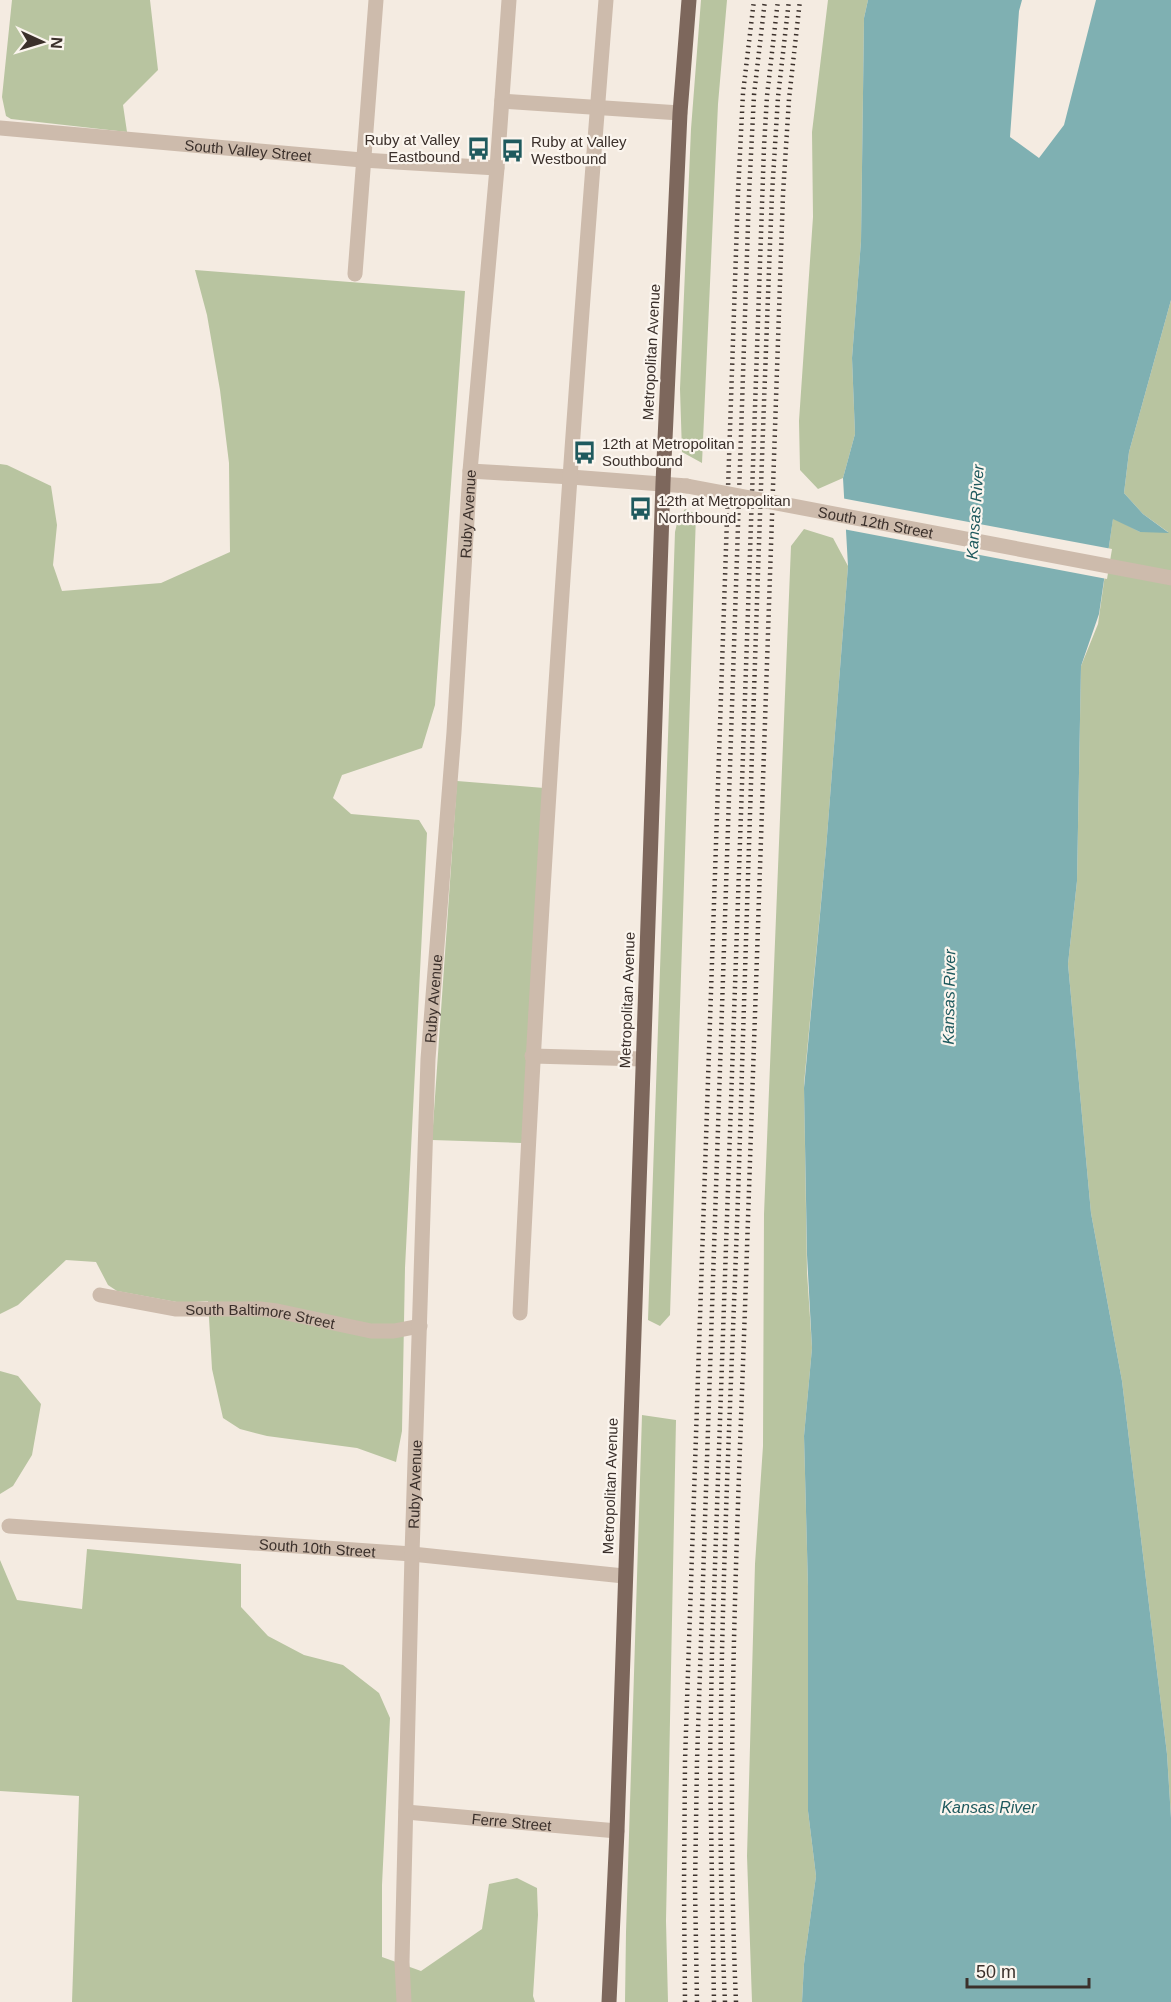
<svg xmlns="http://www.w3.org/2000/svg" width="1171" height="2002" font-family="Arial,sans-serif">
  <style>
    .green { fill: #b8c4a0 }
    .water { fill: #7fb0b2 }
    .pier { fill: #f4ebe1 }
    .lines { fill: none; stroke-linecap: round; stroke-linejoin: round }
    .minor { stroke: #cdbbac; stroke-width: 15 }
    .major { stroke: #7d675c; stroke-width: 15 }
    .rail { stroke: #3b302b; stroke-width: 4.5; stroke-dasharray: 1.5 4.5; stroke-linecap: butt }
    .minor-bridge { stroke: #cdbbac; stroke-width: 15 }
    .labels { text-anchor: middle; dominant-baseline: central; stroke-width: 4.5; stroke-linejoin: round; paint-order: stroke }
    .poi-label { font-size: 15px; fill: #3b302b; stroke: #fbf5ee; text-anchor: start }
    .street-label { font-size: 15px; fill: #3b302b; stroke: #fbf5ee }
    .water-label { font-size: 16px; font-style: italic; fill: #1f5a5e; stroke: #fbf5ee }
  </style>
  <rect width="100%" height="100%" fill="#f4ebe1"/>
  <path class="green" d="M12,0H150L158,70L123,105L127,132L11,119L6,116L2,97Z
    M701,0H727L718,104L702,463L682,452L680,389L691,129Z
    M828,0H868L864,18L861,241L852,358L855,434L843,478L818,489L800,470L799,421L813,217L812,132Z
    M195,270L465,291L435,705L422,748L342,775L333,798L351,814L419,820L427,833L405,1268L402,1431L396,1462L357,1448L267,1436L240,1429L223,1418L212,1369L208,1301L182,1303L117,1291L108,1285L96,1262L66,1260L18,1305L0,1314V464L7,465L51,486L57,525L53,565L62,591L161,583L230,552L229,463L220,390L207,315Z
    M1171,300V1818L1167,1754L1122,1381L1091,1213L1068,964L1077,881L1081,666L1098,624L1113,518L1140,532H1168L1143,514L1124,493L1129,452Z
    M685,509L696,514L670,1315L660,1326L648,1320L675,532L678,519Z
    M804,529L833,538L848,566L826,849L804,1084L807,1272L812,1348L804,1436L808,1587V1811L816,1876L804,1964L802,2002H752L747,1856L755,1564L763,1446L764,1214L791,546Z
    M457,781L544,788L522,1143L432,1140Z
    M0,1371L18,1376L41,1404L32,1455L13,1486L0,1494Z
    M642,1415L676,1420L666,1921L668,2002H625L626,1932Z
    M87,1549L241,1564V1607L268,1636L304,1655L343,1665L379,1693L390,1718L382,1885V1957L421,1971L482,1929L489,1884L517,1878L537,1888L538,1915L533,1996L535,2002H72L79,1796L0,1791V1560L17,1600L82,1609Z"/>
  <path class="water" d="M868,0H1022L1019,11L1010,137L1039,158L1064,125L1096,0H1171V300L1129,452L1124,493L1143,514L1169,533L1140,532L1113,519L1099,614L1081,666L1077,881L1068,964L1091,1213L1122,1381L1167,1754L1171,1818V2002H802L804,1964L816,1876L808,1811V1587L804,1436L812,1348L807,1255L804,1088L826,849L848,566L843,478L855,434L852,358L861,241L864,18Z"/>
  <path class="pier" d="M841,498L1112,549L1107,579L843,529Z"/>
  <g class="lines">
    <g class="minor">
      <path d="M502,101L680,113"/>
      <path id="s1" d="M0,128L362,160L497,168"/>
      <path d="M355,274L376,0"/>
      <path d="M470,471L571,477L687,486"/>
      <path d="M532,1056L643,1059"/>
      <path id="s2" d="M100,1295L175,1309H260L277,1311L371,1331H394L420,1326"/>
      <path d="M520,1313C541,875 571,437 606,0"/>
      <path id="s3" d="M9,1526L412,1554L624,1576"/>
      <path id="s4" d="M406,1812L617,1831"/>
      <path id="s5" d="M404,2002L402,1962L412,1554L428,1059L454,732L470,471L497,168L509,0"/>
    </g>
    <path class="major" d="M609,2002L617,1831L663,483L680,113L689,0"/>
    <path class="rail" d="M685,2002L684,1888L685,1761L738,193L743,93L754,0
      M697,2002L695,1887L697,1761L749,194L754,95L765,0
      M714,2002L710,1761L712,1652L764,147L767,96L778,0
      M725,2002C712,1723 730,1445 739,1166C749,842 759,518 772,194L778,97L789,0
      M736,2002C725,1751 739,1499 747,1248C759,897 771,546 783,194L789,99L800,0"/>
    <path class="minor-bridge" id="s6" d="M687,486L1171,578"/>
  </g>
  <defs>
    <symbol id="bus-bare" viewBox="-9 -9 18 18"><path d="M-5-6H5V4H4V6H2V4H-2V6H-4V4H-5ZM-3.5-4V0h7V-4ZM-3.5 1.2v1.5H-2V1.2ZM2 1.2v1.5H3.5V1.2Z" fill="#1f5a5e" stroke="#fbf5ee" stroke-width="2.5" paint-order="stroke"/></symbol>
  </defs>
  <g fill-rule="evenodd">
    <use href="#bus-bare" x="462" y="132" width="33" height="33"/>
    <use href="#bus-bare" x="496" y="134" width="33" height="33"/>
    <use href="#bus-bare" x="568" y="436" width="33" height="33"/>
    <use href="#bus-bare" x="624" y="492" width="33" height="33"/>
  </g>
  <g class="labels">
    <g class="poi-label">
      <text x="460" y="139" text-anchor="end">Ruby at Valley<tspan x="460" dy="17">Eastbound</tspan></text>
      <text x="531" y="141">Ruby at Valley<tspan x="531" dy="17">Westbound</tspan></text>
      <text x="602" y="443">12th at Metropolitan<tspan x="602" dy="17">Southbound</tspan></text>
      <text x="658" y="500">12th at Metropolitan<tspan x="658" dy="17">Northbound</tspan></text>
    </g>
    <g class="street-label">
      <text stroke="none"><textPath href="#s1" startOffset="249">South Valley Street</textPath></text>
      <text transform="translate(651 352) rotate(-87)">Metropolitan Avenue</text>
      <text stroke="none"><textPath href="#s5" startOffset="1490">Ruby Avenue</textPath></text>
      <text stroke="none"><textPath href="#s6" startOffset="192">South 12th Street</textPath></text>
      <text stroke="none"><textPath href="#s5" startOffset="1004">Ruby Avenue</textPath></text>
      <text transform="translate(627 1000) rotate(-88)">Metropolitan Avenue</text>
      <text stroke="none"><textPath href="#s2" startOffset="162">South Baltimore Street</textPath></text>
      <text stroke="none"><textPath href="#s5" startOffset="518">Ruby Avenue</textPath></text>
      <text transform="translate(610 1486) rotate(-88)">Metropolitan Avenue</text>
      <text stroke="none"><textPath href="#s3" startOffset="309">South 10th Street</textPath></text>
      <text stroke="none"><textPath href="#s4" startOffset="106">Ferre Street</textPath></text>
    </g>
    <g class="water-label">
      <text transform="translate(975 512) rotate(-86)">Kansas River</text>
      <text transform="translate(949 997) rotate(-89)">Kansas River</text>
      <text x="989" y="1807">Kansas River</text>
    </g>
  </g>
  <g transform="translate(42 42) rotate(94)" stroke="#fbf5ee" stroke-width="4.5" paint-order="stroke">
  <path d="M0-4.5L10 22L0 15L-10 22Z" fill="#3b302b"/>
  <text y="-9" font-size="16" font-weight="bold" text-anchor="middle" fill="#3b302b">N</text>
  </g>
  <path d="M967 1978v9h122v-9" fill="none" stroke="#3b302b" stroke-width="3"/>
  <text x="976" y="1978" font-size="18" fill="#3b302b" stroke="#fbf5ee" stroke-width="4.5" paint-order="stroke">50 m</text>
</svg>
